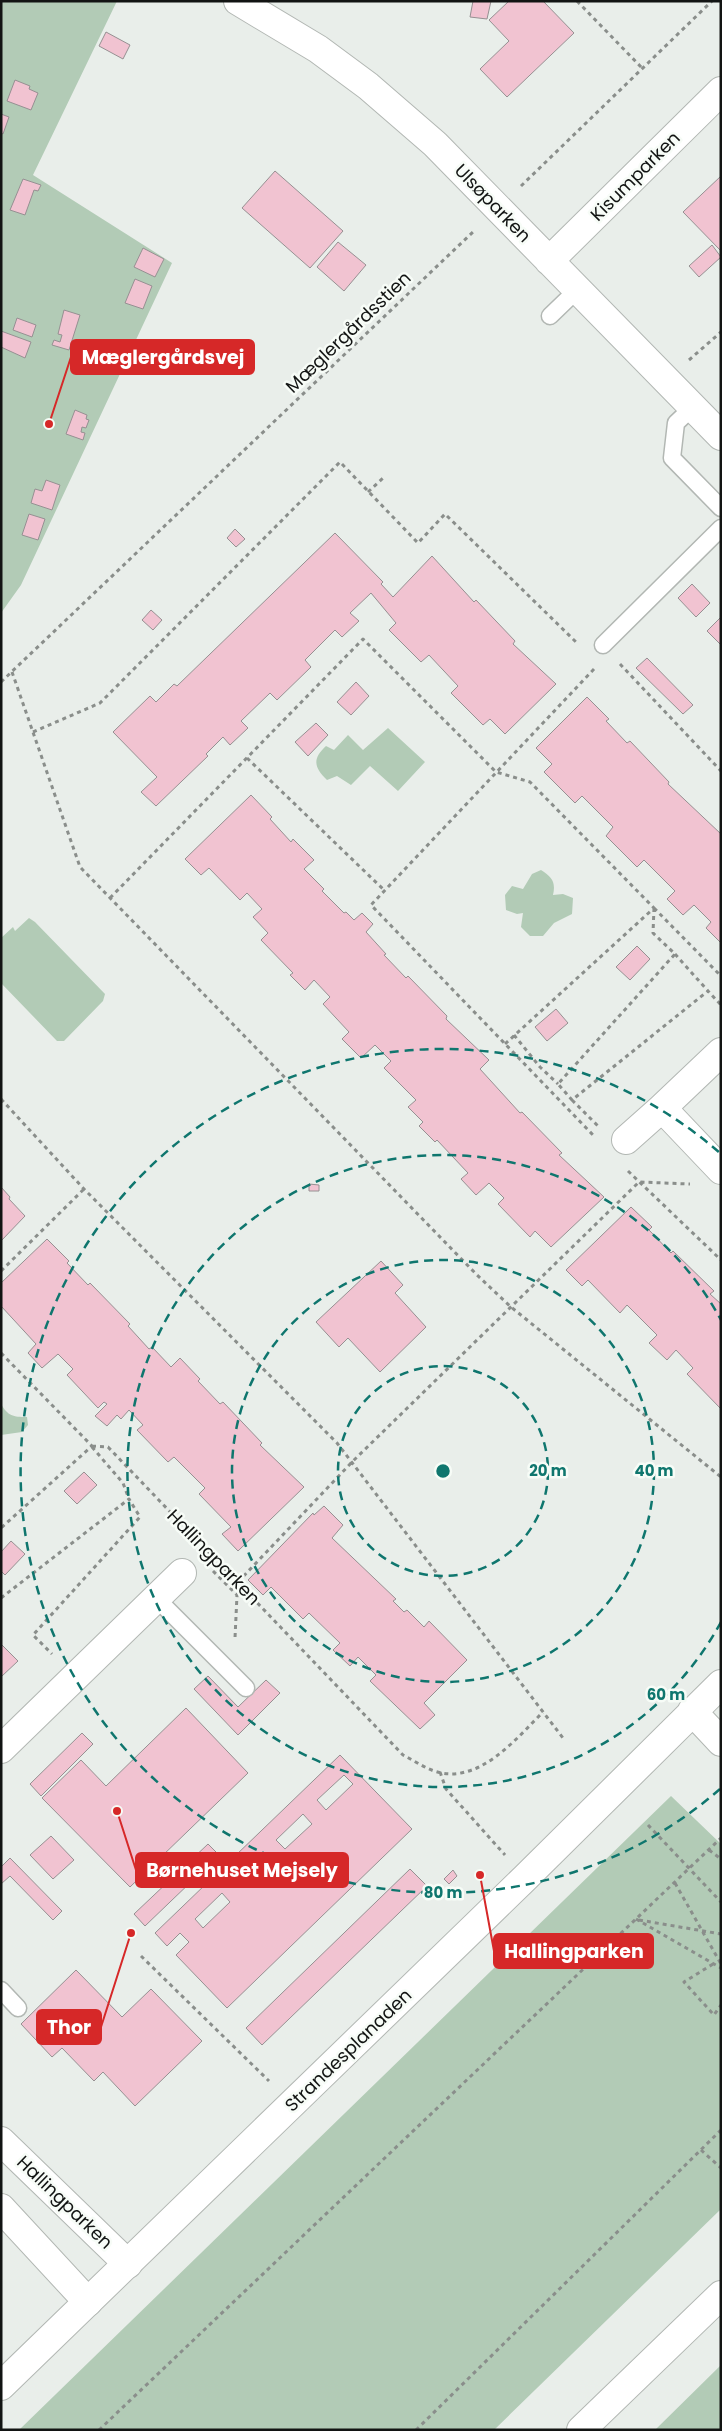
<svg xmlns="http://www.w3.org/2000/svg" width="722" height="2431" font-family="Poppins,sans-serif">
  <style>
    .green { fill: #b2cbb6 }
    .building { fill: #f1c3d1; stroke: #969092; fill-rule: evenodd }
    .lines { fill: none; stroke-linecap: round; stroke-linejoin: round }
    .lane-casing { stroke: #b2b7b3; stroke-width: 19 }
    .street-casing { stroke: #b2b7b3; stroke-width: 30 }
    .secondary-casing { stroke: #b2b7b3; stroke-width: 30 }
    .path { stroke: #8a8e8b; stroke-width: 3; stroke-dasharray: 4 4; stroke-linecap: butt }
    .lane { stroke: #fff; stroke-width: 16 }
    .street { stroke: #fff; stroke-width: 28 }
    .secondary { stroke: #fff; stroke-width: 28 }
    .ring { fill: none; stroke: #0f766e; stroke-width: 2.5; stroke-dasharray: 9 6 }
    .labels { text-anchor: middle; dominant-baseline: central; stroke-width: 5; stroke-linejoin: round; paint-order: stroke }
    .street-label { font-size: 18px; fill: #121413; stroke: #f7fcf7 }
    .centre { fill: #0f766e; stroke: #f7fcf7; stroke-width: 2.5 }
    .ring-label { font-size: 15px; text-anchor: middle; font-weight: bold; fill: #0f766e; stroke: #f7fcf7; stroke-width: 5; stroke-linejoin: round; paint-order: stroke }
    .leader { fill: none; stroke: #d62828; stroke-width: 2 }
    .callout-dot { fill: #d62828; stroke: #f7fcf7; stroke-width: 2 }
    .callout { fill: #d62828; stroke: #d62828; stroke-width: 2 }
    .callout-label { font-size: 19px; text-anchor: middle; font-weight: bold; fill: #fff }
  </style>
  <rect width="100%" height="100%" fill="#e9eeea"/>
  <path class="green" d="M1,1H117L33,175L172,263L21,585L1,613Z
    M388,728L425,762L398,791L370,766L351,785L337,776L327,780C314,767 312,759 326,746L334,750L348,735L363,750Z
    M541,870C552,877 556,882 553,895L563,894L573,898L572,914L554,923L543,936H530L521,927L523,913L517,914L506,910L505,895L512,886L523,889L532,874Z
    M29,918L35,922L105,994L103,1001L64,1041H57L1,983V938L13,927L15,931Z
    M1,1404C8,1416 13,1417 27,1417L28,1425L22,1432L1,1435Z
    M671,1796L721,1844V2209L494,2430H19Z
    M721,2365V2430H655Z"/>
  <path class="building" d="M473,1H491L487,19L470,17Z
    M509,1H543L574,33L507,97L480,69L509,41L489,20Z
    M106,32L130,45L123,59L99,46Z
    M15,80L30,86L29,89L38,93L31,110L7,101Z
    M1,114L9,117L3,134L1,133Z
    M275,171L343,231L310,268L242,208Z
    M721,176V251L683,212Z
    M23,179L41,185L38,191L34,190L25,215L10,210Z
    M338,242L366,265L344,291L317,267Z
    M712,245L721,257L699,277L689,266Z
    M143,248L164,259L155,277L134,267Z
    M135,279L152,286L143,309L125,303Z
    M64,310L80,315L69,350L52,345L54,340L60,342L62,335L58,334Z
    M17,318L36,325L32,337L13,330Z
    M1,331L31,342L25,358L1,347Z
    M75,410L87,415L86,419L89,420L86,428L82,427L81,432L85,433L83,440L66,434Z
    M46,480L60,485L52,510L31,503L35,489L42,491Z
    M29,514L45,519L38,540L22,535Z
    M235,529L245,539L236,547L227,538Z
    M335,533L383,582L381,584L393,597L432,556L474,602L476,600L515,641L513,644L556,684L505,734L490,719L483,725L451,693L458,686L429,655L421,662L389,630L396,623L371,593L350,613L359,621L342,637L335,630L305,660L311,667L277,700L270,693L241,721L248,728L230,745L223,737L206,754L208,756L156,806L141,792L157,777L113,732L150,696L156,702L174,684L177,686Z
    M692,584L710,603L696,617L678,598Z
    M151,610L162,620L153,630L142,620Z
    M721,617V645L707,631Z
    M647,658L693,705L683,714L636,668Z
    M356,682L369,696L351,715L337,702Z
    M587,697L609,719L606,721L627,743L630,741L669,782L668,784L721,834V943L706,928L711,922L694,905L683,915L667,899L675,891L644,860L637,867L606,836L613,827L582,796L575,803L544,772L552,764L536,748Z
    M316,723L328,735L308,756L295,742Z
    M251,795L272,817L270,819L291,842L293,839L314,860L304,869L324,889L322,891L344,913L346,912L354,920L362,913L373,924L366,932L386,954L384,955L406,978L408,976L447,1016L446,1019L489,1060L480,1069L520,1113L522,1112L562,1153L559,1155L604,1197L551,1247L535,1231L530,1237L498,1204L504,1198L489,1183L476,1195L461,1179L468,1173L437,1140L435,1142L419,1126L423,1122L408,1107L416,1100L384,1068L391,1061L375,1045L361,1058L342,1039L349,1032L323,1004L330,997L314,980L305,990L290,975L293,973L261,940L268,933L253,917L262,909L247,893L240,900L209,868L201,875L185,859Z
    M637,946L650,959L630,980L616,967Z
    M556,1009L568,1023L547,1041L535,1027Z
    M309,1184L319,1185V1191H309Z
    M1,1187L10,1197L9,1199L25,1216L1,1241Z
    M631,1207L652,1227L649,1230L671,1253L673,1251L714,1291L710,1294L721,1304V1409L687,1374L693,1368L676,1350L667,1360L649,1343L657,1335L627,1305L620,1313L588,1280L582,1286L566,1270Z
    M47,1239L69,1261L67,1263L88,1285L90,1283L130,1324L128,1326L149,1349L152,1347L171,1367L180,1358L200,1379L198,1381L220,1404L223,1402L262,1443L260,1445L304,1487L238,1551L222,1534L231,1527L199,1494L205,1488L174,1457L168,1462L137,1430L143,1425L129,1410L121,1419L117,1415L107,1426L95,1416L107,1404L104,1402L98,1408L67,1375L73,1369L58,1354L42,1368L28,1353L36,1344L1,1306V1283Z
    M381,1261L403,1285L395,1293L426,1327L380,1372L348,1338L339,1347L316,1322Z
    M84,1472L97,1485L77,1504L64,1491Z
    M324,1506L343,1525L332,1538L396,1599L393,1601L404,1612L407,1610L424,1627L429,1621L467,1660L424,1703L435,1715L420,1729L370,1681L376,1675L358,1657L350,1666L333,1650L340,1643L309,1613L303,1619L271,1587L263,1595L248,1580L313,1513L314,1515Z
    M11,1541L25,1554L5,1575L1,1571V1552Z
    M1,1644L18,1661L2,1676L1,1675Z
    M208,1676L238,1707L266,1680L280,1693L238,1735L194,1689Z
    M186,1708L248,1773L130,1887L42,1798L81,1760L106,1786Z
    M82,1733L93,1744L41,1796L30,1784Z
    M340,1755L412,1829L227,2008L176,1955L189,1942L180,1933L167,1946L155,1933ZM344,1775L353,1784L326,1810L317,1800ZM303,1814L312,1824L285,1849L276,1840ZM263,1853L271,1862L245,1888L236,1879ZM222,1893L230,1902L203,1928L195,1919Z
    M51,1836L74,1860L53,1879L30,1855Z
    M208,1844L219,1855L145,1926L134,1914Z
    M10,1858L62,1911L53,1920L10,1876L1,1884V1867Z
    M410,1869L427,1886L262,2045L246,2028Z
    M453,1870L457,1876L449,1884L444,1879Z
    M76,1970L122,2017L151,1989L202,2041L135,2106L103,2072L94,2081L62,2048L52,2057L21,2024Z"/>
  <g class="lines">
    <defs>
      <path id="lane" d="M550,316L578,289
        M693,407L676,423L672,458L721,508
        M603,645L721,528
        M157,1599L246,1688
        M1,1990L18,2008"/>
      <path id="street" d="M238,1L318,49L368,86L435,144L721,436
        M549,261L721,91
        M721,1052L662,1108L721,1170
        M626,1140L662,1108
        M1,1749L182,1573
        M1,2141L128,2264
        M1,2208L88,2302"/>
      <path id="secondary" d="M692,1711L721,1742
        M1,2386L525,1878L721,1684
        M581,2430L721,2295"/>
    </defs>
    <use href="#lane" class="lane-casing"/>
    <use href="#street" class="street-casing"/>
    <use href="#secondary" class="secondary-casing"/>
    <path class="path" d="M577,1L642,68
      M521,186L712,1
      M689,360L721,332
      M368,492L383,478
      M620,664L721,771
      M594,669L371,905L594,1136
      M12,672L80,867L477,1275L511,1307L721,1477
      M1,682L475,230
      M33,732L100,703L340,462L418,543L445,514L576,642
      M247,758L384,890
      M110,898L363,639L496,772L530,782L654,908L505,1044
      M654,908L653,933L675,954L558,1084L572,1100L708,991L721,1005
      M654,908L719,974
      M675,954L708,991
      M514,1035L540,1067L558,1084
      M1,1099L84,1189L337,1443L563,1738
      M572,1100L598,1126
      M628,1171L721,1260
      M1,1271L84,1189
      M1,1353L92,1446L1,1528
      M92,1446L108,1447L403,1755C413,1760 423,1767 434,1771C478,1786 516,1739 543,1712
      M92,1447L123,1483L129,1499
      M213,1571L237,1595L235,1638
      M238,1582L353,1461L639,1182L690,1184
      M1,1598L129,1499L140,1517L33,1635L52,1654
      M440,1772L446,1789L505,1855
      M648,1825L721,1902
      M709,1850L721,1859
      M675,1883L721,1964
      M636,1919L721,1968
      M639,1920L721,1934
      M141,1956L269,2081
      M713,1964L684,1982L714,2015L721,2005
      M701,2150L721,2168
      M99,2430L721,1838
      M416,2430L721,2130"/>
    <use href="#lane" class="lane"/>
    <use href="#street" class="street"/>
    <use href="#secondary" class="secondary"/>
  </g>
  <g class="ring">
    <circle cx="443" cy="1471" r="105"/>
    <circle cx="443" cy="1471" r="211"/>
    <path d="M721 1622A316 316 0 1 1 721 1320"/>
    <path d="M720 1789A422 422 0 1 1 720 1153"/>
  </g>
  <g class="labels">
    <g class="street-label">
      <text transform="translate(635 176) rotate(-45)">Kisumparken</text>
      <text transform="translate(493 203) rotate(46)">Ulsøparken</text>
      <text transform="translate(348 332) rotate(-44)">Mæglergårdsstien</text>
      <text transform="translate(214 1557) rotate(46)">Hallingparken</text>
      <text transform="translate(348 2050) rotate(-44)">Strandesplanaden</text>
      <text transform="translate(65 2202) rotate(44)">Hallingparken</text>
    </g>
  </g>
  <circle cx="443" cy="1471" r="8" class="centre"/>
  <g class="ring-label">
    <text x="548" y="1476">20 m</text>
    <text x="654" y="1476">40 m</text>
    <text x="666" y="1700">60 m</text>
    <text x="443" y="1898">80 m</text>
  </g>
  <path class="leader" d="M49 424L71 357M117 1811L136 1870M480 1875L494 1951M131 1933L101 2027"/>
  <g class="callout-dot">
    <circle cx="49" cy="424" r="5"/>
    <circle cx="117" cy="1811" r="5"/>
    <circle cx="480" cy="1875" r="5"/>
    <circle cx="131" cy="1933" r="5"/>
  </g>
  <g class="callout">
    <rect x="71" y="340" width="183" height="34" rx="5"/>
    <rect x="136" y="1853" width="212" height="34" rx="5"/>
    <rect x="494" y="1934" width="159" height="34" rx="5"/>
    <rect x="37" y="2010" width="64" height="34" rx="5"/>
  </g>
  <g class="callout-label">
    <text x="163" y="364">Mæglergårdsvej</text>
    <text x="242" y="1877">Børnehuset Mejsely</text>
    <text x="574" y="1958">Hallingparken</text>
    <text x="69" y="2034">Thor</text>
  </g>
  <rect width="722" height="2431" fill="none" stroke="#121413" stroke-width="5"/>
</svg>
